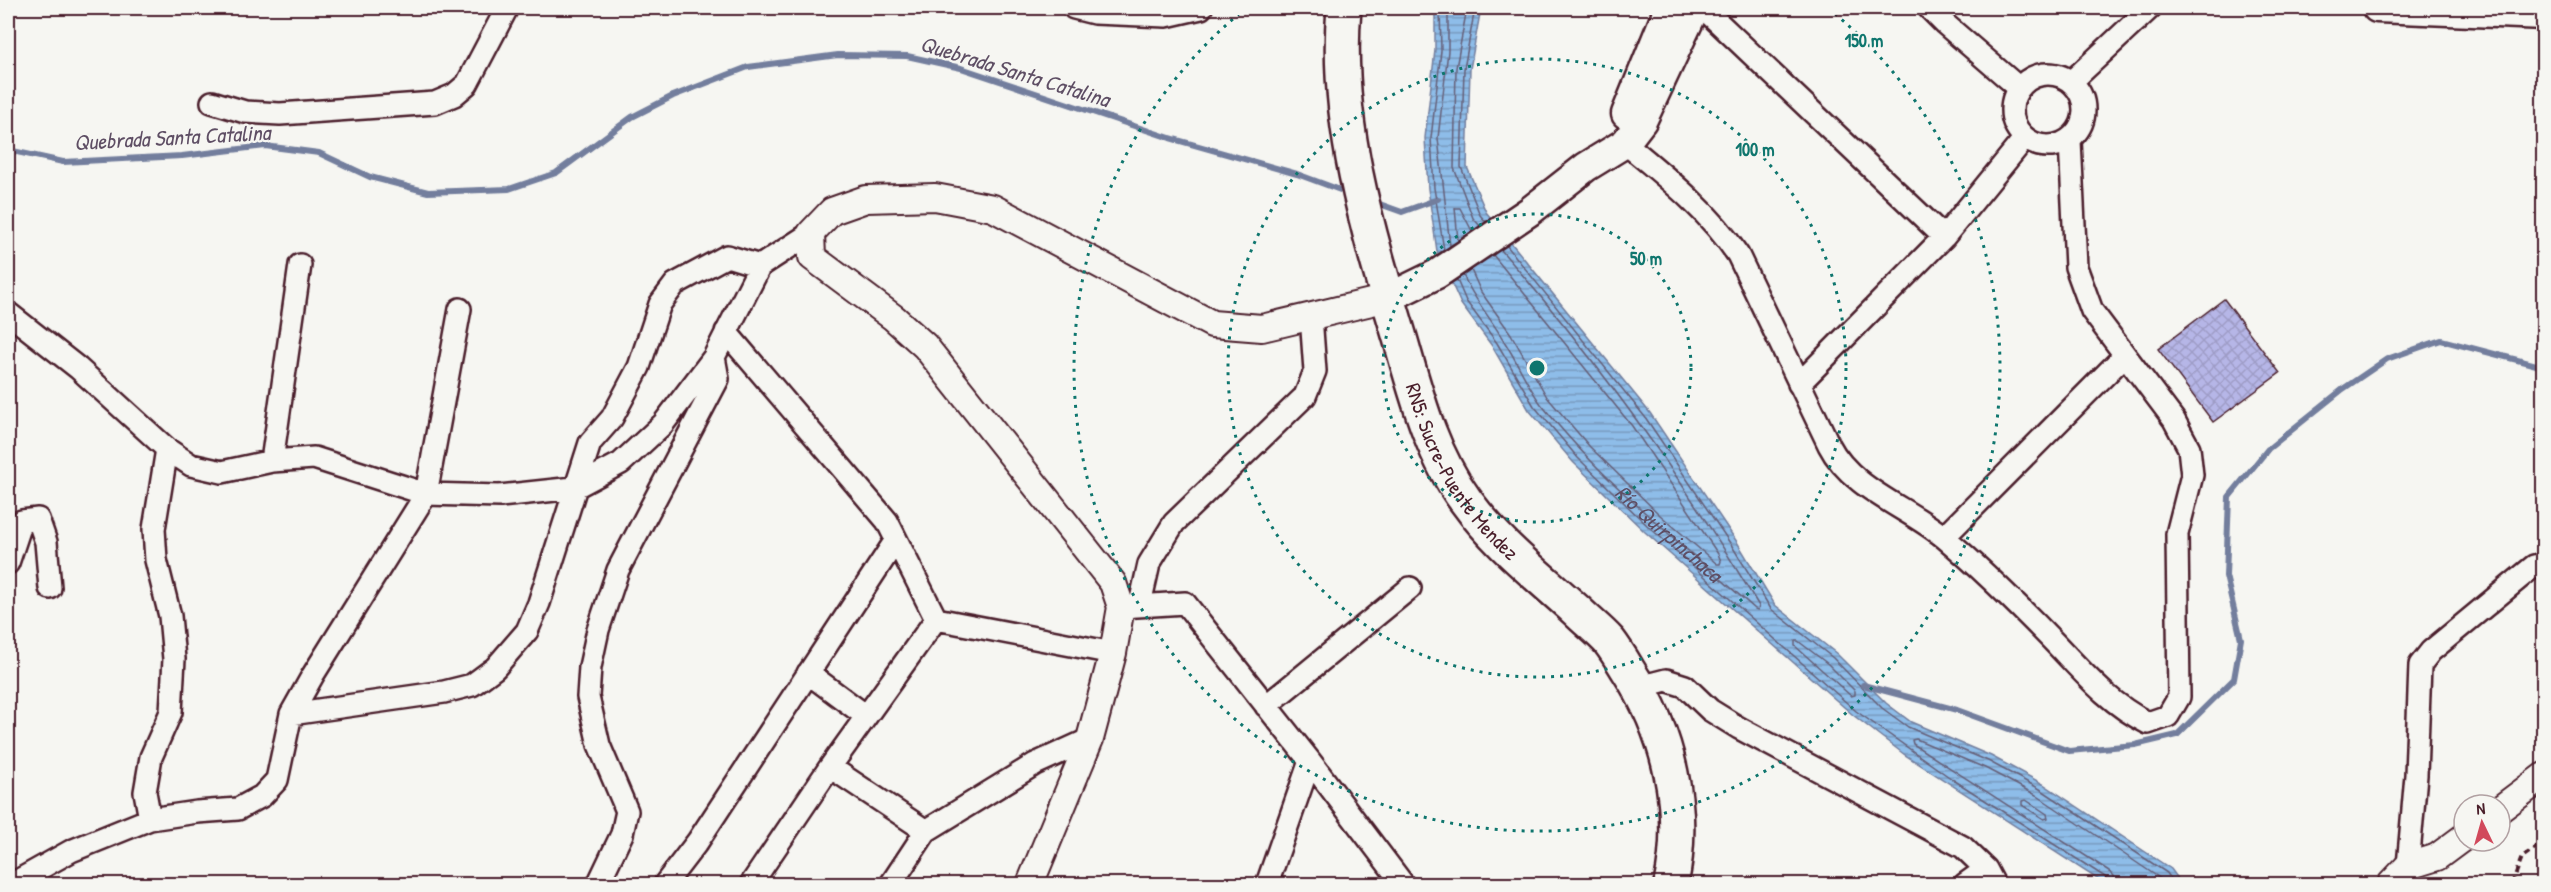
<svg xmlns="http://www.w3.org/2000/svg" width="2551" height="892" font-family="'Patrick Hand',sans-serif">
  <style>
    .water { fill: url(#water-rules); stroke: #737e9d; stroke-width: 1.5 }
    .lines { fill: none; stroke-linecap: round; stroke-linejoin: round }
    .shore { stroke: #655e77; stroke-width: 1.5 }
    .stream { stroke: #737e9d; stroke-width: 6 }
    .building { fill: url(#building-cross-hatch); stroke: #4a1f2b; stroke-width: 1.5 }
    .minor-casing { stroke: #4a1f2b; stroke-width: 26 }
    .tertiary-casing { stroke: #4a1f2b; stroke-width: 30 }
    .secondary-casing { stroke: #4a1f2b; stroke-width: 33 }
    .trunk-casing { stroke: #4a1f2b; stroke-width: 38 }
    .path { stroke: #4a1f2b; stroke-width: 4; stroke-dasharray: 6 4.5; stroke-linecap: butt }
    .minor { stroke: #f6f6f2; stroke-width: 21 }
    .tertiary { stroke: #f6f6f2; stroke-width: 26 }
    .secondary { stroke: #f6f6f2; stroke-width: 28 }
    .trunk { stroke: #f6f6f2; stroke-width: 33 }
    .ring { fill: none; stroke: #0f766e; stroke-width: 3; stroke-dasharray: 3 6 }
    .labels { text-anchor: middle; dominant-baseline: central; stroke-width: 4.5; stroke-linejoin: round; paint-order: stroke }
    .street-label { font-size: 21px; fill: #4a1f2b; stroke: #f6f6f2 }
    .water-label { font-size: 22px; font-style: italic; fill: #5e4e64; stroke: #f6f6f2 }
    .centre { fill: #0f766e; stroke: #f6f6f2; stroke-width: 3 }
    .ring-label { font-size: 18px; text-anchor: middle; font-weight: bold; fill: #0f766e; stroke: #f6f6f2; stroke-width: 4.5; stroke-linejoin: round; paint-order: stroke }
  </style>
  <defs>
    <pattern id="water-rules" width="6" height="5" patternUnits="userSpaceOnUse" patternTransform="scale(1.5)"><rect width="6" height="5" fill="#8ebde9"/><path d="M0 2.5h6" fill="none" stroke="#7699bd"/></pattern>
    <pattern id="building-cross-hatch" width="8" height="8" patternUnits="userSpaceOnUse" patternTransform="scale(1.5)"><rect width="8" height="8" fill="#b6b6e7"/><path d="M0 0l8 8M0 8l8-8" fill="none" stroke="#9e9cc6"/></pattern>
  </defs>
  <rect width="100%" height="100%" fill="#f6f6f2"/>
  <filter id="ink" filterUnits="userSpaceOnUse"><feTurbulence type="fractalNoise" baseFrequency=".0167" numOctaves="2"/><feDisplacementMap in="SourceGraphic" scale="12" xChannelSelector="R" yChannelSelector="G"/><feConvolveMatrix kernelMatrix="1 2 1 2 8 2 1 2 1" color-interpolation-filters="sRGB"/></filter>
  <g filter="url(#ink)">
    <path class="water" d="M1435,8H1481L1470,69L1467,167L1486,212L1650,413L1737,542L1775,605L1837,654L1886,703L1911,722L1991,756L2043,784L2171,869L2182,884H2105L1905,755L1853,715L1645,532L1573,462L1529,410L1492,346L1461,304L1437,251L1428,189L1425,138L1435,50Z"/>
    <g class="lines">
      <g class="shore">
        <path d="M1440,8L1441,51L1431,138L1434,188L1444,250"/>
        <path d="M1448,8V51L1438,138L1450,246"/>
        <path d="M1467,8L1456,68L1454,168L1473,218L1480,226"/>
        <path d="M1475,8L1464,69L1461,167L1480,215L1486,222"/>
        <path d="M1458,240L1455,208H1460L1472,231"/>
        <path d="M1507,246L1645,417L1732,546L1771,609L1833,658L1882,708L1908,727L1988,761L2040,789L2167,873L2174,884"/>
        <path d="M1471,270L1481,292L1511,334L1547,397L1590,447L1660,515L1717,564H1720L1721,561L1718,554L1632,426L1493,255"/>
        <path id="s1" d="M1463,275C1474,300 1491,318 1504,341C1517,361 1527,385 1541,404C1602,482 1681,543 1755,609L1758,610L1759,606C1684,480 1597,360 1501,250"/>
        <path d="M1457,280L1466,301L1497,343L1534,406L1578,458L1649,527L1856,711L1952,779L2105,877L2108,884"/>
        <path d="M1795,641H1798L1828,664L1855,691V695L1851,696L1795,646Z"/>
        <path d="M2026,800L2047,814L2048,818L2044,819L2022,805V801Z"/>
        <path d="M2115,884L2114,876L2109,871L1913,744L1912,740L1916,739L1985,768L2036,795L2161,879L2165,884"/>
      </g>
      <path class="stream" d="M8,150L63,162L182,156L265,146L319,153L370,177L428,192L509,189L556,173L632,117L673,96L748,67L838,55L907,56L961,68L1170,138L1297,174L1351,194
        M1374,202L1402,212L1438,199
        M1863,685L1957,710L2069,751L2135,745L2177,735L2234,679L2241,639L2226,576L2229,497L2268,449L2343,389L2387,359L2441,340L2544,367"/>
    </g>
    <path class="building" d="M2224,299L2280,373L2213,422L2158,349Z"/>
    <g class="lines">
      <defs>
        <path id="minor" d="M1074,8L1094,13L1166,16L1201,8
          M1703,8L1944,237
          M1929,8L1945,24L2019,88
          M2012 110a36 36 0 1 1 72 0a36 36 0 1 1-72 0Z
          M2071,82L2150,8
          M212,102L245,112L280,114L435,103L454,95L467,84L507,8
          M1625,143C1666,177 1708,210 1738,255L1829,445C1852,490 1908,507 1945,538C1983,570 2018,605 2052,640C2082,671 2109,704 2148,723L2168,716L2179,697L2177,534L2192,475L2189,448L2174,420L2092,311L2076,267L2070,140
          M8,313L78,368L167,449L191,465L222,472L272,461L314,458L426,494L500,496L574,488L621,463L663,424L714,357L760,266L811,233
          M726,332L887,521L936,619
          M1799,384L1944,237L2024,139
          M272,461L300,265
          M1944,537L2125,355
          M8,563L22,521L38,519L46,542L50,588
          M1140,604L1149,564L1174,523L1305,396L1315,371L1311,316
          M1121,607L1185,603L1310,761L1403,884
          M808,673L866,716
          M1639,687L1666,680L1685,686L1710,710L1739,728L1963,847L1986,869L1994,884
          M1266,706L1410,588
          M291,714L444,692L472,685L495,668L527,631L539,603L590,443L612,418L639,367L660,304L675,284L727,256L760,266
          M830,767L926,831
          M150,819L145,792L151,757L171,712L174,659L170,616L156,560L154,529L167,449
          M2408,866L2416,775L2420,665L2431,651L2534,566L2544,564
          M12,884L71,851L150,819L197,812L238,809L262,796L277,780L291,714L313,675L426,494L460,309
          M600,884V880L622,834L627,811L599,745L588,697L590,667L598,630L618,570L718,379L714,357
          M665,884L698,841L896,540
          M751,884L830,767L936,619L1113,653
          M891,884L926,831L1035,764L1090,739
          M1267,884L1310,761
          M1965,884L1986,869"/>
        <path id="tertiary" d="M2500,809L2544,776
          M1030,884L1090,739L1113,653L1121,607L1113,583L925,346L894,318L812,257L811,233L832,211L866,199L935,197L993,208L1212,324L1262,328L1388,298
          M2391,884L2408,866L2437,857L2464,837"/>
        <path id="secondary" d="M2377,8L2544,15
          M1626,114L1669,8
          M1388,298L1437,274L1530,211L1586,167L1625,143L1642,121L1695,8"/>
        <g id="trunk">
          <path id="s2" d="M1344,8C1334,120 1368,232 1400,338C1416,393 1431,454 1466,501C1496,543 1539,576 1577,611C1587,621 1599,630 1609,641C1616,650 1622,660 1628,670C1669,733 1687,810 1671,884"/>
        </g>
      </defs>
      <use href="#minor" class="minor-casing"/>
      <use href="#tertiary" class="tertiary-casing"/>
      <use href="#secondary" class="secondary-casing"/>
      <use href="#trunk" class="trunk-casing"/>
      <path class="path" d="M2512,884L2522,857L2544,842"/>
      <use href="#minor" class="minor"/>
      <use href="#tertiary" class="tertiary"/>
      <use href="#secondary" class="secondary"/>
      <use href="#trunk" class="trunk"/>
    </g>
  </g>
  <g class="ring">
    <circle cx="1537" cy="368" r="154"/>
    <circle cx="1537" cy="368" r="309"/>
    <path d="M1828 8A463 463 0 1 1 1246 8"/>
  </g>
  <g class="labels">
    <g class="street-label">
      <text stroke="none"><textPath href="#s2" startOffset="486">RN5: Sucre-Puente Mendez</textPath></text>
    </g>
    <g class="water-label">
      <text transform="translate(1015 71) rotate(17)">Quebrada Santa Catalina</text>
      <text transform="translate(172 137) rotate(-3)">Quebrada Santa Catalina</text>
      <text stroke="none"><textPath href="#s1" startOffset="333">Río Quirpinchaca</textPath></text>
    </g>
  </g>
  <circle cx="1537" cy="368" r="9" class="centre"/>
  <g class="ring-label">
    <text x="1864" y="47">150 m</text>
    <text x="1755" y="156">100 m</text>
    <text x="1646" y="265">50 m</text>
  </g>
  <rect width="2551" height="892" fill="none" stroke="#f6f6f2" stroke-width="30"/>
  <rect x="15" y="15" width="2521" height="862" fill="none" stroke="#4a1f2b" stroke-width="2" filter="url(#ink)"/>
  <g transform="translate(2482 823) rotate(355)"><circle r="28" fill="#f6f6f2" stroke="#b1a0a2" stroke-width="1.5"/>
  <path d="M0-4.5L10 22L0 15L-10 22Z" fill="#d1495b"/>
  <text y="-9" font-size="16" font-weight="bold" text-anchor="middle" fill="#4a1f2b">N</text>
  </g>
</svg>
